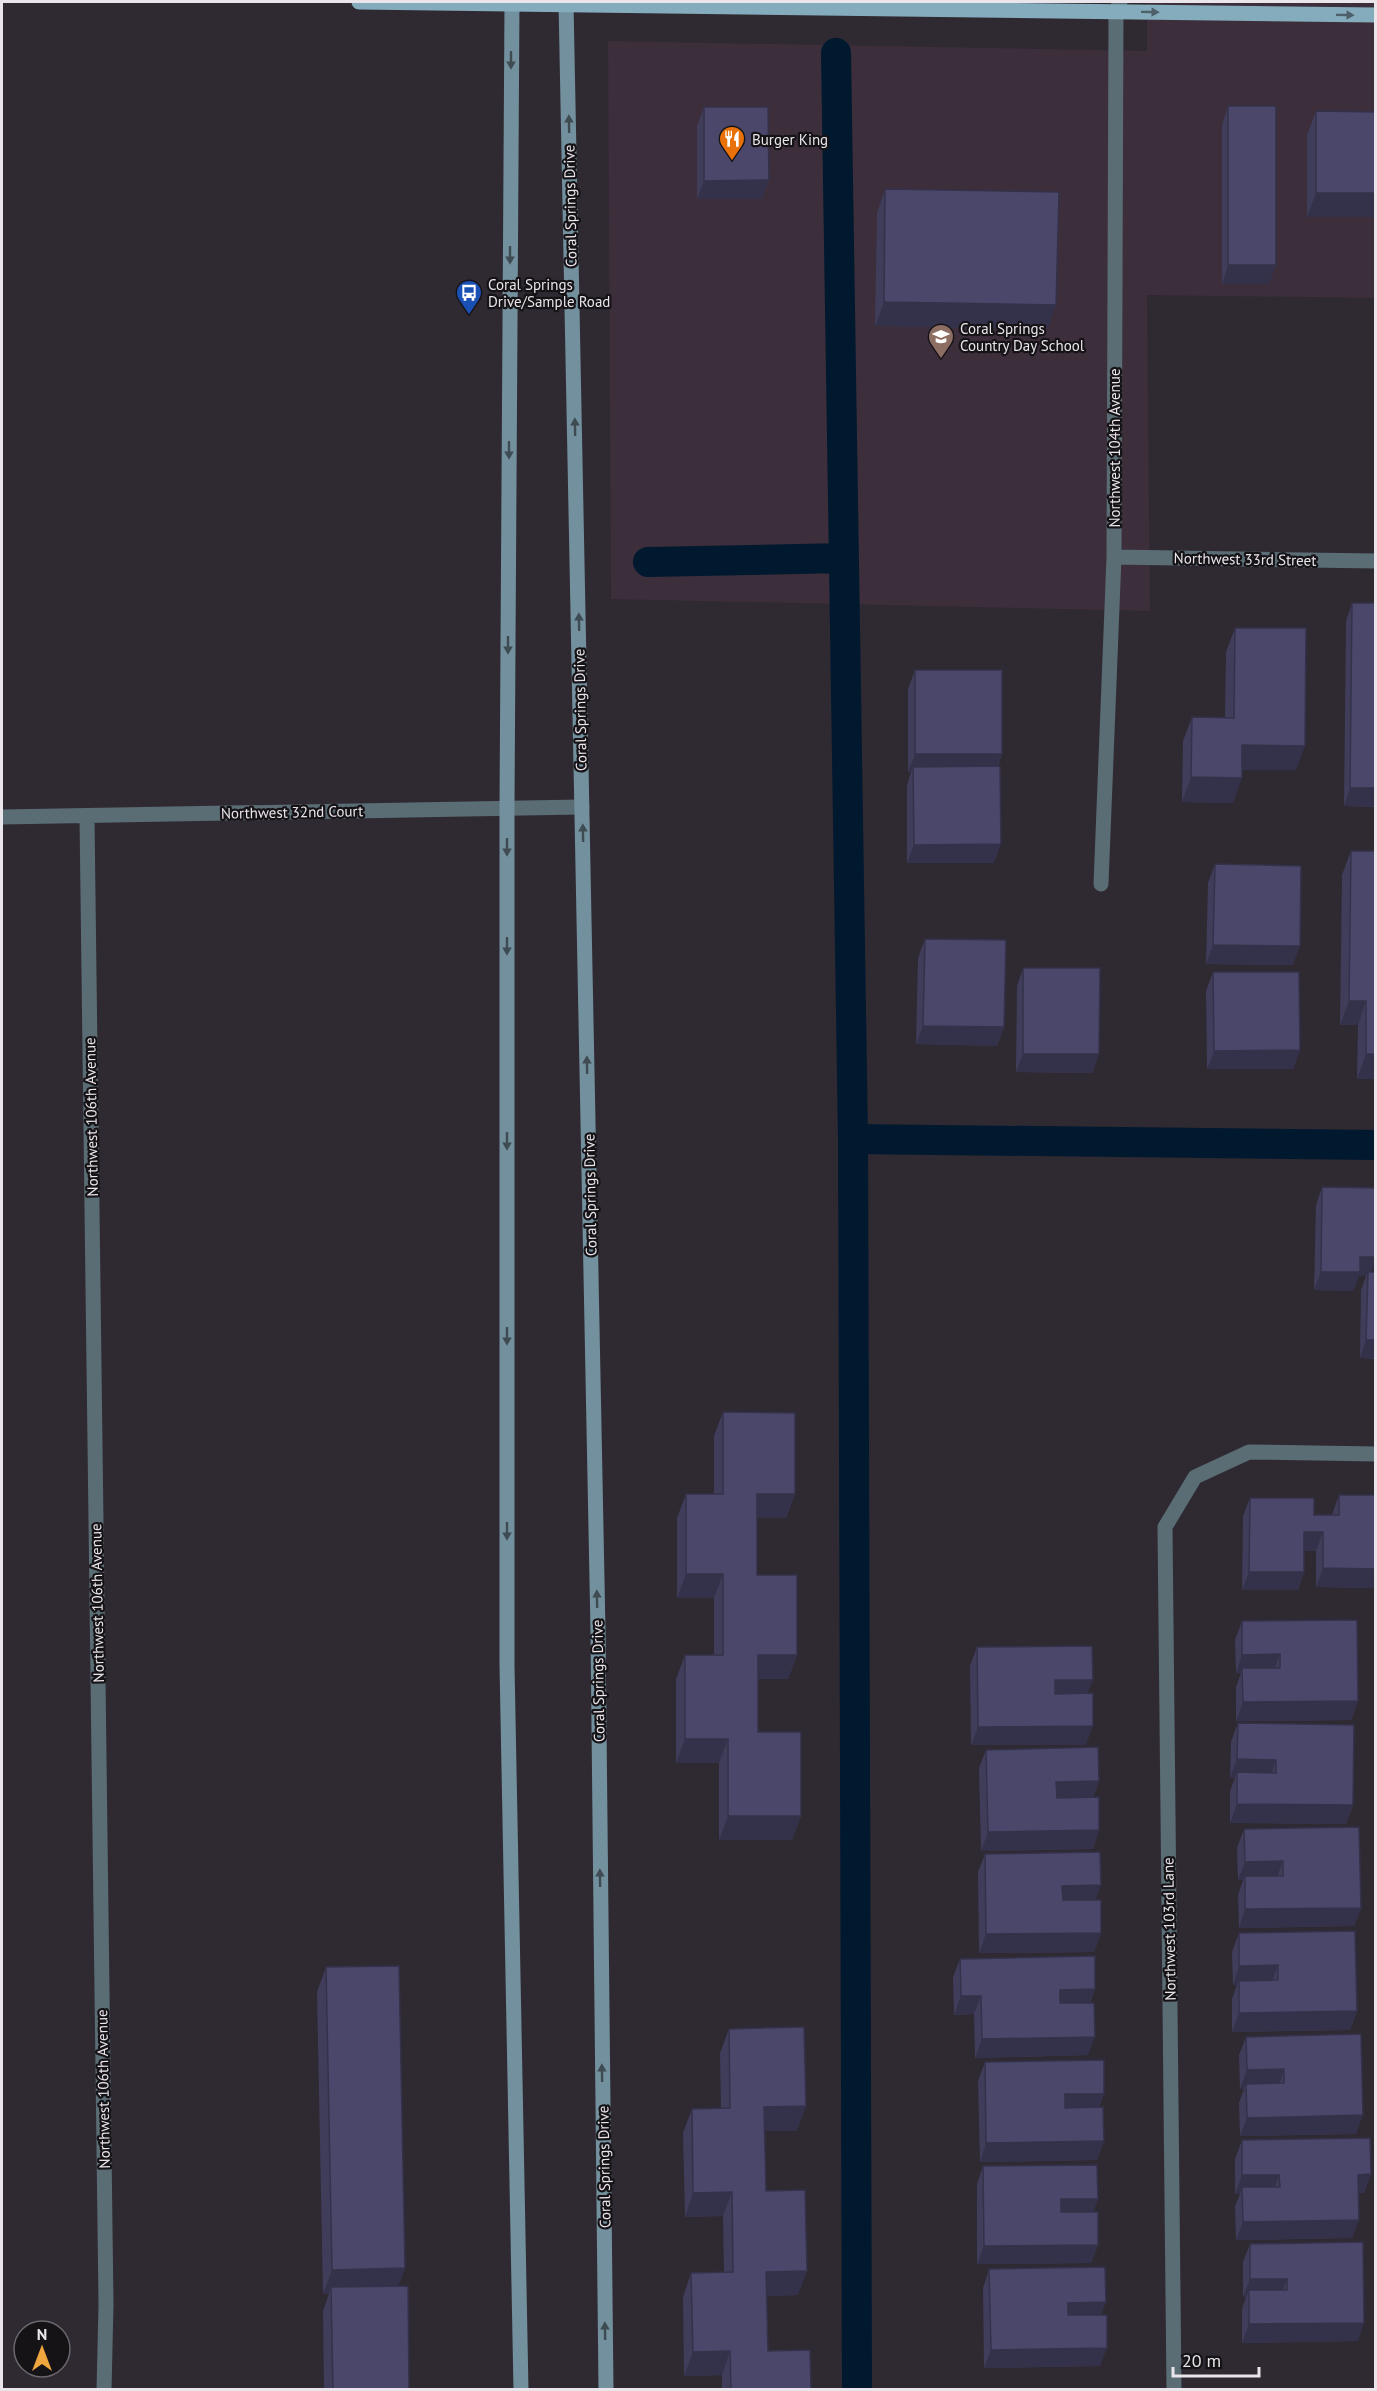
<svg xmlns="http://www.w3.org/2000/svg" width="1377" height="2391" font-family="'PT Sans',sans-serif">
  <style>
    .commercial { fill: #3c2e3b }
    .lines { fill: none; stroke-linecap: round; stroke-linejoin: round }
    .canal { stroke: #00192f; stroke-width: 30 }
    .minor { stroke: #5a6c74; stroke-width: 15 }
    .secondary { stroke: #72909d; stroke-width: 15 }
    .primary { stroke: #85acbc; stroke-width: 15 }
    .wall { fill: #403d5b }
    .shaded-wall { fill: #34324a }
    .building { fill: #4a476a; stroke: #34324a; stroke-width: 1.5 }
    .oneway { fill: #4e606a }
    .oneway2 { fill: #3f4b53 }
    .labels { text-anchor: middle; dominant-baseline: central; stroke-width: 4.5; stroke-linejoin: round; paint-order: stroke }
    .poi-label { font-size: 15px; fill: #e9e5eb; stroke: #161317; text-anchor: start }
    .street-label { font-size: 15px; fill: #e9e5eb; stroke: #161317 }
  </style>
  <rect width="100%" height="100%" fill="#2f2932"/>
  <path class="commercial" d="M1147,2H1375V298L1147,295L1150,611L611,599L608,41L1147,51Z"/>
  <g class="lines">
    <path class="canal" d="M836,53L853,1139L1376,1145
      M648,562L844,558
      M853,1139L857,2390"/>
    <path class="minor" d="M963,7L987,2
      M1114,557L1376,561
      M2,817L582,807
      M87,817L106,2305L104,2390
      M1101,884L1114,557L1116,12L1120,2
      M1174,2390L1165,1527L1195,1477L1249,1452L1376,1454"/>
    <path class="secondary" d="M512,2L507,807V1665L521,2390
      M566,2L598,1631L606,2390"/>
    <path class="primary" d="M359,2L1376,15"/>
  </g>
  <path class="wall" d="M1228,106L1276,265L1269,284H1222V125Z
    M704,107L769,180L762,199H697V126Z
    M1316,111L1376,112L1307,217V135Z
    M885,189L1048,329L875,326L877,213Z
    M1352,603H1376V807L1344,806L1346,621Z
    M1235,628L1296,770H1242L1233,803L1182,802L1183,741L1192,717H1225L1226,652Z
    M915,670L1002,754L998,766L994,863H907V785L911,772H908V689Z
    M1351,851H1376V1079H1357L1358,1025H1340L1342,875Z
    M1215,864L1293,965L1206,964L1208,883Z
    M925,939L1004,1027L997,1046L916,1044L918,958Z
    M1023,968L1093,1073L1016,1072L1017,986Z
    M1213,972L1300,1050L1293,1069H1207L1206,991Z
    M1322,1187L1371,1272L1376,1359L1360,1358L1361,1290L1366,1276H1359L1353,1291L1314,1290L1316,1205Z
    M723,1412L795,1494L786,1518H757V1575L797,1655L788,1679H758V1732L801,1816L792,1840H719V1763H676V1679L685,1655H714V1598H677V1518L686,1494H714V1436Z
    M1339,1495H1376V1588L1316,1587V1551H1304V1572L1298,1590H1242L1243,1516L1250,1498L1314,1515H1332Z
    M1242,1621L1358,1701L1351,1720L1236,1721V1687L1241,1673H1236L1235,1640Z
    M977,1647L1088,1693L1086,1745H971L970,1666Z
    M1238,1723L1353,1805L1346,1824L1230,1823V1791L1235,1778H1230L1231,1742Z
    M986,1750L1099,1781L1093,1797L1099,1830L1093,1849L981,1851L979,1768Z
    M1244,1829L1361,1908L1354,1926L1239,1928L1238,1895L1243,1880H1238L1237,1848Z
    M985,1854L1095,1900L1101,1933L1094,1952L979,1953L978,1872Z
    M1239,1933L1357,2011L1350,2030L1232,2032V1999L1237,1985H1233L1232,1952Z
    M960,1959L1095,1989L1090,2003L1088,2055L975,2058L974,2014L954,2015L953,1977Z
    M326,1967L405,2268L398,2286L409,2390H324L323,2311L329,2294H323L317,1992Z
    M729,2029L797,2131H764L766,2191L798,2295L766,2296L768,2351L811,2390H722V2375L684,2376L683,2297L691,2273L724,2272L723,2216L685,2217L683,2133L692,2109L721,2108L720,2053Z
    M1246,2037L1356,2134L1240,2136L1239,2103L1244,2089H1240L1239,2055Z
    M985,2062L1104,2094L1099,2107L1104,2141L1097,2160L980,2162L978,2081Z
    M1242,2140L1371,2174L1364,2193H1358L1352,2238L1236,2240L1235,2206L1240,2194H1235V2159Z
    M983,2166L1098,2199L1093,2212L1098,2245L1091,2263L977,2264V2184Z
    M1250,2244L1358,2341L1242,2343V2309L1246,2297H1243V2262Z
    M989,2269L1101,2315L1100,2366L984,2368L983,2288Z"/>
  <path class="shaded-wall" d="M769,180L762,199H697L704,181Z
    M1316,193H1376V217H1307Z
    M1228,265H1276L1269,284H1222Z
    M884,302L1056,305L1048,329L875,326Z
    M1242,745L1305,746L1296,770H1233Z
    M915,754H1002L995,772L913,767L911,772H908Z
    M1191,777L1242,778L1233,803L1182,802Z
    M1350,788H1376V807L1344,806Z
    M1001,844L994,863H907L914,845Z
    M1213,945L1300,946L1293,965L1206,964Z
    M1349,1001H1366L1358,1025H1340Z
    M923,1026L1004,1027L997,1046L916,1044Z
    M1300,1050L1293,1069H1207L1214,1051Z
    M1023,1054H1099L1093,1073L1016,1072Z
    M1366,1054H1376V1079H1357Z
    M1360,1257H1376V1260L1370,1276L1368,1272L1366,1276H1359L1353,1291L1314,1290L1321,1272Z
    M1366,1340H1376V1359L1360,1358Z
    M757,1494H795L786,1518H748Z
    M1304,1532H1323L1316,1551H1298Z
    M1323,1568L1376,1569V1588L1316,1587Z
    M1249,1572H1304L1298,1590H1242Z
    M686,1574H723L714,1598H677Z
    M1280,1654L1273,1673L1242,1668L1241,1673H1236L1242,1655Z
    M758,1655H797L788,1679H749Z
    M1055,1680H1093L1086,1698L1048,1699Z
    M1358,1701L1351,1720L1236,1721L1243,1702Z
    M1093,1726L1086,1745H971L978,1727Z
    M685,1739H728L719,1763H676Z
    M1237,1759L1276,1760L1270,1778L1237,1772L1235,1778H1230Z
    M1099,1781L1092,1800L1049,1801L1056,1782Z
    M1237,1804L1353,1805L1346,1824L1230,1823Z
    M728,1816H801L792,1840H719Z
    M1099,1830L1093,1849L981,1851L988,1832Z
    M1283,1861L1276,1880L1245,1876L1243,1880H1238L1245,1862Z
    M1101,1885L1094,1904H1056L1062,1886Z
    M1361,1908L1354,1926L1239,1928L1245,1909Z
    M1101,1933L1094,1952L979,1953L986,1934Z
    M1278,1965L1271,1984L1239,1981L1237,1985H1233L1239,1966Z
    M1095,1989L1088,2008L1053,2009L1060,1990Z
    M961,1996H981L974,2014L954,2015Z
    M1357,2011L1350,2030L1232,2032L1239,2013Z
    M1095,2037L1088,2055L975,2058L982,2039Z
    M1284,2069L1278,2088L1246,2084L1244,2089H1240L1247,2070Z
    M1065,2094H1104L1097,2112L1059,2113Z
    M806,2106L797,2131H755L764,2107Z
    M1363,2115L1356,2134L1240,2136L1247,2118Z
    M1104,2141L1097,2160L980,2162L986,2143Z
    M1371,2174L1364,2193H1351L1358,2175Z
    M1242,2175H1279L1273,2193L1242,2187L1240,2194H1235Z
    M732,2192L723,2216L685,2217L693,2193Z
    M1061,2199H1098L1091,2217H1054Z
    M1359,2220L1352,2238L1236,2240L1243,2222Z
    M1098,2245L1091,2263L977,2264L984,2246Z
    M405,2268L396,2292L331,2287L329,2294H323L332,2270Z
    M807,2271L798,2295L757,2296L766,2272Z
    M1250,2279H1287L1280,2297L1249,2290L1246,2297H1243Z
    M1106,2302L1099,2321L1061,2322L1068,2303Z
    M1364,2323L1358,2341L1242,2343L1249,2324Z
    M1107,2348L1100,2366L984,2368L991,2350Z
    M730,2351L722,2375L684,2376L693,2352Z"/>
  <path class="building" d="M1228,106H1276V265H1228Z
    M704,107H768L769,180L704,181Z
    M1316,111L1376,112V193H1316Z
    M885,189L1059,192L1056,305L884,302Z
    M1352,603H1376V788H1350Z
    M1235,628H1306L1305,746L1242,745V778L1191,777L1192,717L1234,718Z
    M915,670H1002V754H915Z
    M1000,766L1001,844L914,845L913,767Z
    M1351,851H1376V1054H1366V1001H1349Z
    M1215,864L1301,866L1300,946L1213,945Z
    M925,939L1006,940L1004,1027L923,1026Z
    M1023,968H1100L1099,1054H1023Z
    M1213,972H1299L1300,1050L1214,1051Z
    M1322,1187L1376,1188V1257H1360V1272H1321Z
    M1368,1272H1376V1340H1366Z
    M723,1412L795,1413V1494H757V1575H797V1655H758V1732H801V1816H728V1739H685V1655H723V1574H686V1494H723Z
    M1339,1495H1376V1569L1323,1568V1532H1304V1572H1249L1250,1498H1314V1515H1339Z
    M1357,1620L1358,1701L1243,1702L1242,1668H1280V1654L1242,1655V1621Z
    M1092,1646L1093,1680H1055V1694L1093,1693V1726L978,1727L977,1647Z
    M1238,1723L1354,1725L1353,1805L1237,1804V1772L1276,1773V1760L1237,1759Z
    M1098,1747L1099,1781L1056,1782L1057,1798L1099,1797V1830L988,1832L986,1750Z
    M1359,1827L1361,1908L1245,1909V1876H1283V1861L1245,1862L1244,1829Z
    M1100,1852L1101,1885L1062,1886L1063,1900H1101V1933L986,1934L985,1854Z
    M1355,1931L1357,2011L1239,2013V1981L1278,1980V1965L1239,1966V1933Z
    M1095,1956V1989L1060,1990V2003H1094L1095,2037L982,2039L981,1996H961L960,1959Z
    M399,1966L405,2268L332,2270L326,1967Z
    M804,2027L806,2106L764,2107L766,2191L805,2190L807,2271L766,2272L768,2351L810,2350L811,2390H731L730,2351L693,2352L691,2273L733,2272L732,2192L693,2193L692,2109L730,2108L729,2029Z
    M1361,2034L1363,2115L1247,2118L1246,2084L1284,2083V2069L1247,2070L1246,2037Z
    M1104,2060V2094H1065V2108L1103,2107L1104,2141L986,2143L985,2062Z
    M1370,2138L1371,2174L1358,2175L1359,2220L1243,2222L1242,2187H1280L1279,2175H1242V2140Z
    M1097,2165L1098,2199H1061V2212H1098V2245L984,2246L983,2166Z
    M1363,2242L1364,2323L1249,2324V2290H1287V2279H1250V2244Z
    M1105,2267L1106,2302L1068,2303V2315H1107V2348L991,2350L989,2269Z
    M408,2286L409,2390H333L331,2287Z"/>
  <defs><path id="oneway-solid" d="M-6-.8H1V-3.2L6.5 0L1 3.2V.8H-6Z" transform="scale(1.5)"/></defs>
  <g class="oneway">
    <use href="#oneway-solid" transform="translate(1150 12) rotate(1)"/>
    <use href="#oneway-solid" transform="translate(1345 15) rotate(1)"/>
  </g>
  <g class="oneway2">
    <use href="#oneway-solid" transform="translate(511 60) rotate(90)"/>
    <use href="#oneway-solid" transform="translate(569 124) rotate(-91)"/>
    <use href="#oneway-solid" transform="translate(510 255) rotate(90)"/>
    <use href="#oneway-solid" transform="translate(575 427) rotate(-91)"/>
    <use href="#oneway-solid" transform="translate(509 450) rotate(90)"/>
    <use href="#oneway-solid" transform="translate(579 622) rotate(-91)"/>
    <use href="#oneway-solid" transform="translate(508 645) rotate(90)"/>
    <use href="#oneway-solid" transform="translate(583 833) rotate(-91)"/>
    <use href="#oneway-solid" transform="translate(507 847) rotate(90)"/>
    <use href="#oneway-solid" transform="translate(507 946) rotate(90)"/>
    <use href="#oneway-solid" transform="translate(587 1065) rotate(-91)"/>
    <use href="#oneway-solid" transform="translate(507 1141) rotate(90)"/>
    <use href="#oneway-solid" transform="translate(507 1336) rotate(90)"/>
    <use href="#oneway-solid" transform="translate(507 1531) rotate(90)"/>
    <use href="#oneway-solid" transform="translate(597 1599) rotate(-91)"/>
    <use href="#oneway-solid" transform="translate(600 1878) rotate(-91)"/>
    <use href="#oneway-solid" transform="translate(602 2073) rotate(-91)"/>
    <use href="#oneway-solid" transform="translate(605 2331) rotate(-91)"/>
  </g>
  <defs>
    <symbol id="restaurant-pin" viewBox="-11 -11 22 30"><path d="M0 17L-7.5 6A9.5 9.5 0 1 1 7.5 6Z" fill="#e8710a" stroke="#161317"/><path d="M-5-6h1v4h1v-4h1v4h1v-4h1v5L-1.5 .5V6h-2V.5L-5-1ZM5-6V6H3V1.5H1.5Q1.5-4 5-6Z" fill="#fff"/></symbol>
    <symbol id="bus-pin" viewBox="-11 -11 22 30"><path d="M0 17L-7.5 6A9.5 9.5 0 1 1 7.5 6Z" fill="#1a4fb4" stroke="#161317"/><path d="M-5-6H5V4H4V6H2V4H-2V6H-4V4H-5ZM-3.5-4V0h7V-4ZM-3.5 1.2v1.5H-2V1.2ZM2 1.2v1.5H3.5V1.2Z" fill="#fff"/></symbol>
    <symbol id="school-pin" viewBox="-11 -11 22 30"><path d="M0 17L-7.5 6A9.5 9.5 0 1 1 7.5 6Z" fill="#8d6e63" stroke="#161317"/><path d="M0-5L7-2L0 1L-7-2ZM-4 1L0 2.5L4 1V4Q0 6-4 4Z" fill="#fff"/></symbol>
  </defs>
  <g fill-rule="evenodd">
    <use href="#restaurant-pin" x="717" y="124" width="30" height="40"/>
    <use href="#bus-pin" x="454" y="278" width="30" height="40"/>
    <use href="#school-pin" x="926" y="322" width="30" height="40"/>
  </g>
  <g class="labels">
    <g class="poi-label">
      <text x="752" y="139">Burger King</text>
      <text x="488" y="284">Coral Springs<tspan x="488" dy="17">Drive/Sample Road</tspan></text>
      <text x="960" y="328">Coral Springs<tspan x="960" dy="17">Country Day School</tspan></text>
    </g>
    <g class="street-label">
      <text transform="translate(570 206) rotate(-91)">Coral Springs Drive</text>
      <text transform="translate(1114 448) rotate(-90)">Northwest 104th Avenue</text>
      <text transform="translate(1245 559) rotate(1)">Northwest 33rd Street</text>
      <text transform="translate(580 710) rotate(-91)">Coral Springs Drive</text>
      <text transform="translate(292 812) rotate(-1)">Northwest 32nd Court</text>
      <text transform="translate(91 1117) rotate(-91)">Northwest 106th Avenue</text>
      <text transform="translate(590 1195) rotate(-91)">Coral Springs Drive</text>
      <text transform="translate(97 1603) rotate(-91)">Northwest 106th Avenue</text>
      <text transform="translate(598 1681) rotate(-91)">Coral Springs Drive</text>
      <text transform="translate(1169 1929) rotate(-91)">Northwest 103rd Lane</text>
      <text transform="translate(103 2089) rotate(-91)">Northwest 106th Avenue</text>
      <text transform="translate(604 2167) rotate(-91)">Coral Springs Drive</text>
    </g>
  </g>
  <rect width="1377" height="2391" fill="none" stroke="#e9e5eb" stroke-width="6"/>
  <g transform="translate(42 2349)"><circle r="28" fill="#161317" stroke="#6a676c" stroke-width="1.5"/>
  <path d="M0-4.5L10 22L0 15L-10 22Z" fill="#f0a63f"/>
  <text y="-9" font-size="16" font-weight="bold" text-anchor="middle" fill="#e9e5eb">N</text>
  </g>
  <path d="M1173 2367v9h86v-9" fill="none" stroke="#e9e5eb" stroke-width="3"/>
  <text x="1182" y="2367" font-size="18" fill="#e9e5eb" stroke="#161317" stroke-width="4.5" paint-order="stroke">20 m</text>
</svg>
